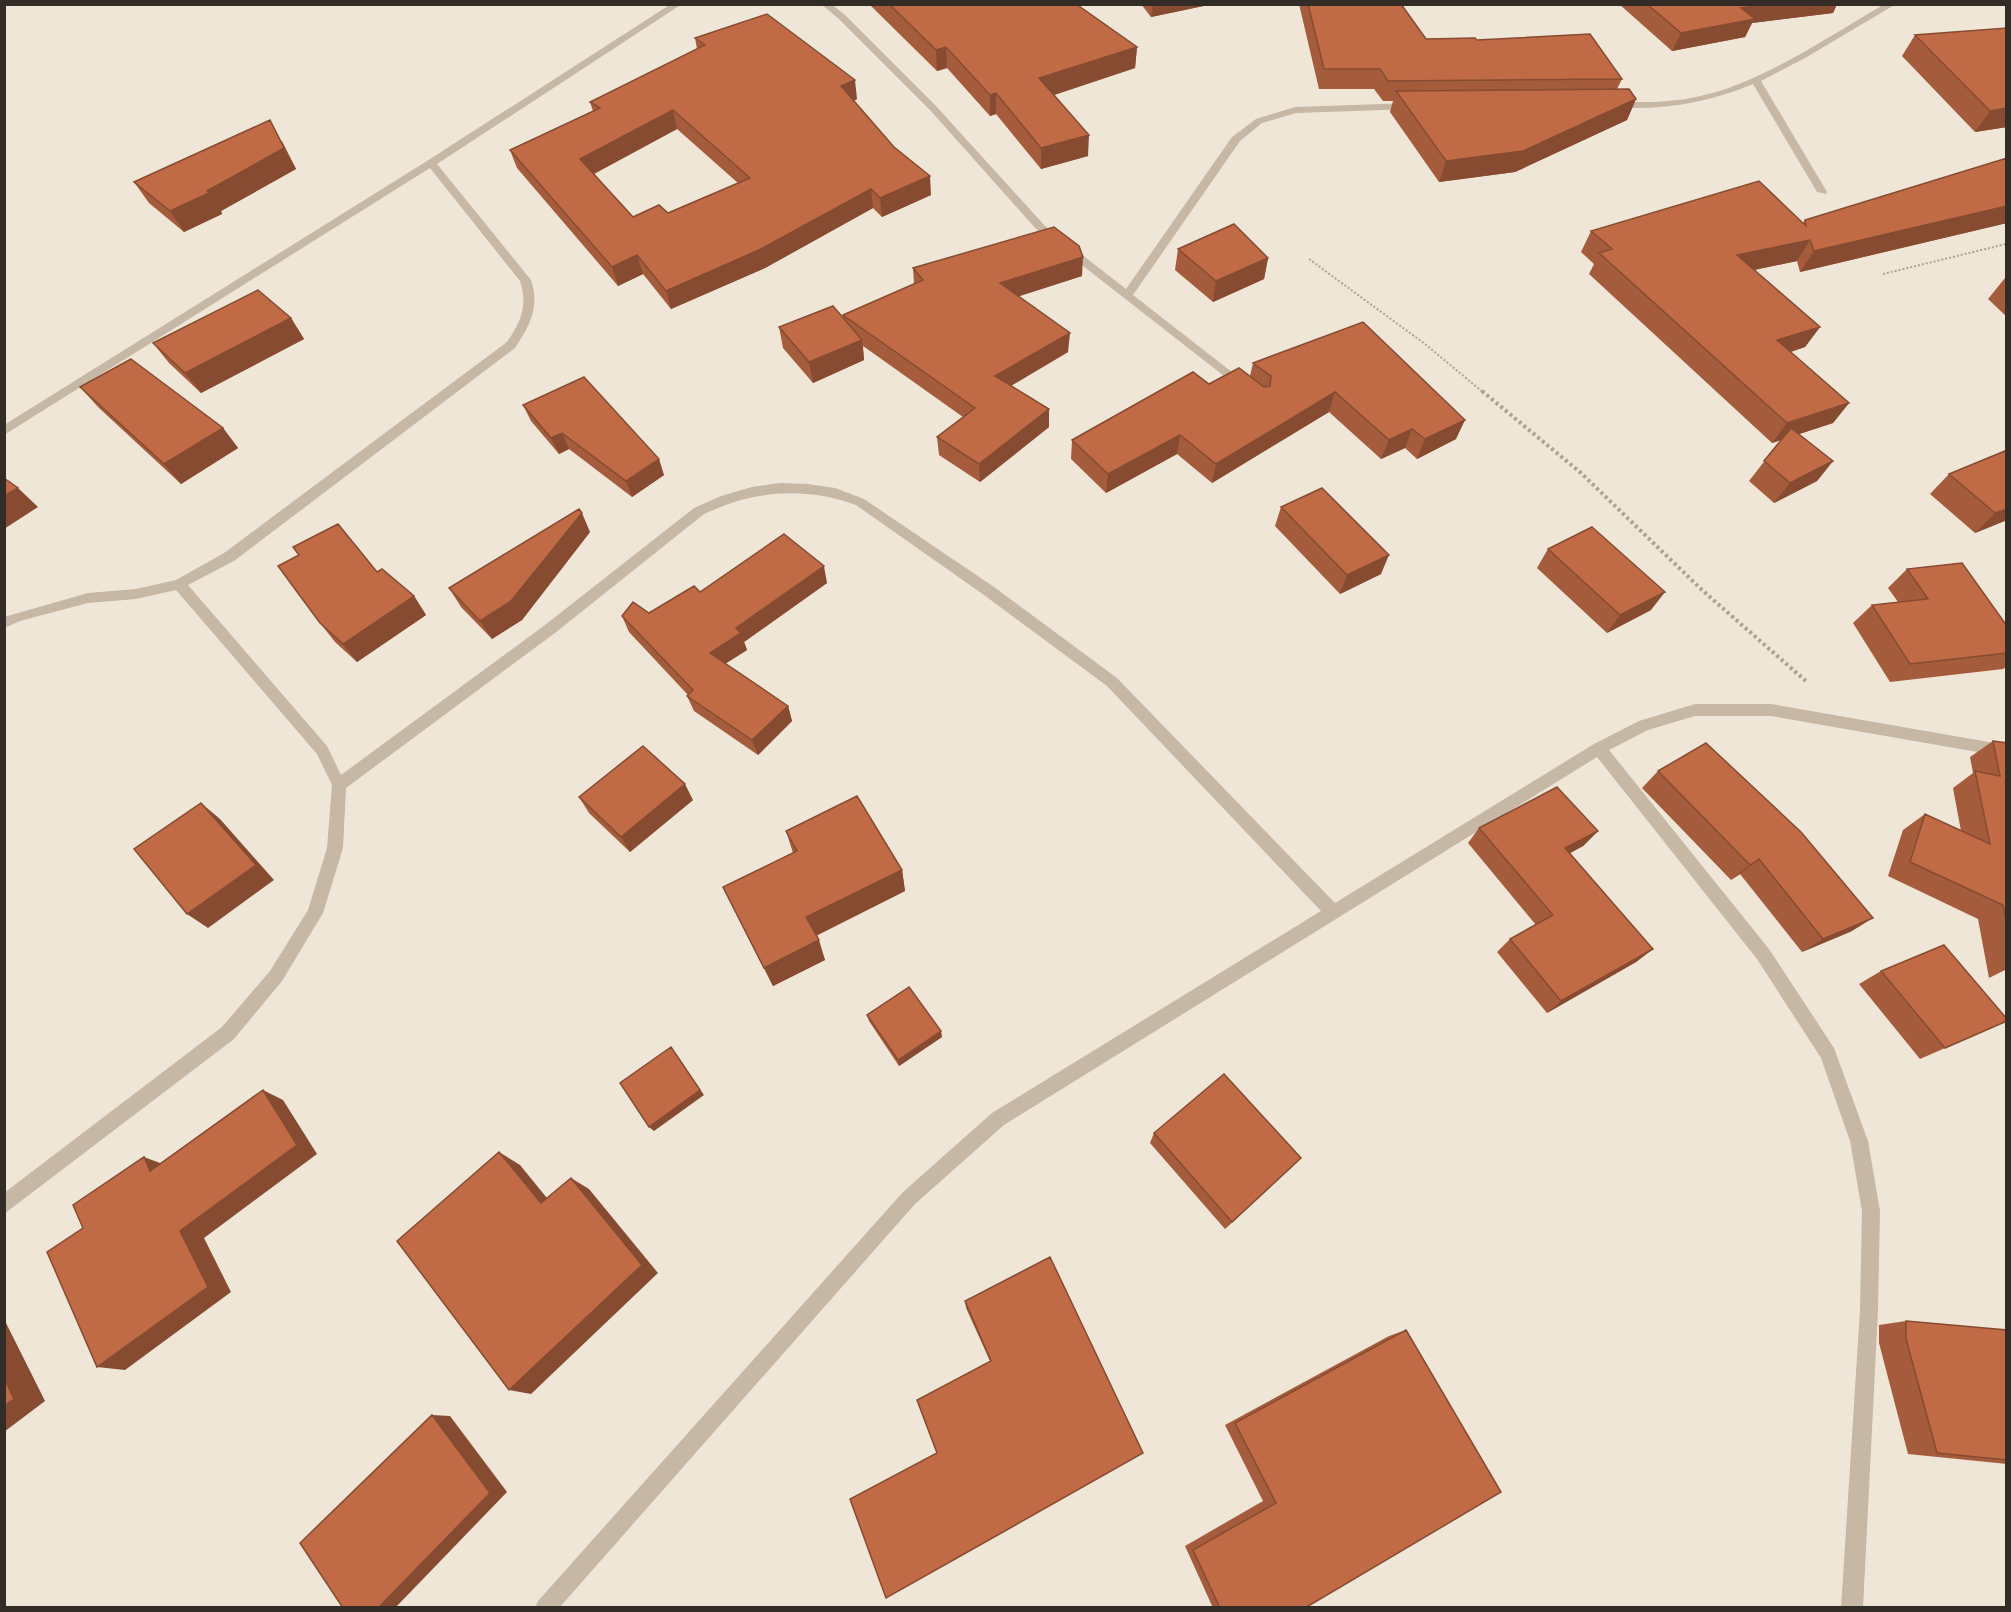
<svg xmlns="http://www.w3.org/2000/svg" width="2011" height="1612" font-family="Ubuntu,sans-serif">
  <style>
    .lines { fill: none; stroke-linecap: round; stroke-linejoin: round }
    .path-far1 { stroke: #b2a18f; stroke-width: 2; stroke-dasharray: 2 2; stroke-linecap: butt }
    .path { stroke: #b2a18f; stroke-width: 4; stroke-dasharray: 3 3; stroke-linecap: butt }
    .street { fill: #c7b7a5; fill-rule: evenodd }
    .wall { fill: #a55c3c; fill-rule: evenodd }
    .shaded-wall { fill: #864b31 }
    .building { fill: #c06b46; stroke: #864b31; stroke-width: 1.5; fill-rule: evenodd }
  </style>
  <rect width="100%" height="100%" fill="#efe6d8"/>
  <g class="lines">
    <path class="path-far1" d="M1309,259L1425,344L1484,393
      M1883,274L2006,244"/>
    <path class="path" d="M1482,391L1581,473L1702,590L1807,682"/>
    <path class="street" d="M671,4H682L437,164L531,280C540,307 530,325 515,348L234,561L188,585L327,746L341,775L545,625L694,508L721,496L752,487L780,483L808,484L835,488L864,499L994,587L1117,678L1335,903L1594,744L1639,721L1695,704H1771L2006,745V757L1771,716H1695L1648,730L1609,750L1769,949L1834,1048L1868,1141L1880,1211L1878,1310L1863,1608H1841L1860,1310L1862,1211L1850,1141L1821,1058L1757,959L1597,757L1004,1125L915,1204L559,1608H535L538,1601L903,1192L992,1113L1321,911L1107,686L984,595L856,505C803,486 753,491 704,514L555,633L346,788L343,848L323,913L282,981L234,1039L4,1214V1193L222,1027L270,971L308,910L327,848L332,785L317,754L176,590L136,599L88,603L20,621L4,628V617L88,593L136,589L176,580L224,553L507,342C521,322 528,305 520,281L430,168L4,435V425L427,161Z
      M821,4H831L845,15L936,106L1045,226L1126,289L1232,137L1256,119L1295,107L1412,103L1417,106L1412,109L1296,113L1262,123L1240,141L1133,295L1246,383L1248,386L1242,390L1037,230L930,110L839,19Z
      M1885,4H1896L1805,58L1761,81L1827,192L1826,194L1817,192L1753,84C1714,100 1677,108 1635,108C1626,108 1615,110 1608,105L1613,102C1641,102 1668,103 1696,97C1761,84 1827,37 1885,4Z"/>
  </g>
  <path class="wall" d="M869,4H1076L1137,47L1135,68L1054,95L1088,156L1041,169L996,114L990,116L947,68L937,71Z
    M1141,4H1213L1151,17Z
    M1299,4H1401L1426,39L1477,40L1622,79L1617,89L1636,99L1627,120L1515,172L1439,182L1390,112L1393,101H1383L1374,89H1319Z
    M1619,4H1837L1833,13L1752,23L1745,37L1672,51Z
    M2007,28V127L1975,132L1902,56L1915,35Z
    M695,38L857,99L854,101L931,195L882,217L873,208L765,268L671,309L643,274L618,286L517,168L510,150L593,111L590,102L697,49ZM677,129L738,183L668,213L633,217L594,174Z
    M282,141L296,169L221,211L222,214L184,232L149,203L134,182Z
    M2007,158V223L1800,272L1797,261L1754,270L1820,327L1805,347L1791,352L1849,403L1833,423L1799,434L1833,461L1817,481L1774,503L1749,481L1781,440L1772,443L1589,274L1594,264L1581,252L1591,231L1803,223L1805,220Z
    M1178,249L1268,258L1264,279L1213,302L1175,270Z
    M913,268L1082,276L1019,296L1068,352L1011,386L1049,409V427L980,482L939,455L937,437L963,417L863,346L864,360L813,383L783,348L779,327L843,318V315L914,284Z
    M2005,278H2007V317L1988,299Z
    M291,318L304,339L201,393L169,363L153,343Z
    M1363,322L1456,439L1417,459L1405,448L1381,459L1329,412L1212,483L1177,454L1106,493L1071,459L1072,440L1209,384L1250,376L1253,363Z
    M80,387L223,428L238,448L181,484L98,407Z
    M523,405L664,475L632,497L569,449L559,454L531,421Z
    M1949,474L2007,520L1975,533L1930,494Z
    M1281,507L1381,574L1340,594L1275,526Z
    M590,532L522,620L492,639L461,607L449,588Z
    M1548,549L1651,610L1607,633L1537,568Z
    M1907,569L2007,626V666L2003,669L1890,682L1853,623L1872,605L1898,602L1888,588Z
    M377,572L414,596L426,615L357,662L335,642L320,623Z
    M827,583L744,642L747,650L725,664L788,706L792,721L758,755L694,711L687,696L688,695L629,632L622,616L649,613L700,592Z
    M1993,741L2007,743V969L1989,978L1978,919L1888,876L1903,830L1925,814L1961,831L1953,788L1973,773L1970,757Z
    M1658,771L1852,931L1802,952L1740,874L1731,880L1642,788Z
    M579,797L693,800L630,852L589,813Z
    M1479,828L1598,831L1583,846L1570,853L1653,949L1636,962L1547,1013L1497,952L1510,939L1536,925L1468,843Z
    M786,831L902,870L905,891L816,936L825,960L773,986L723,887L793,853Z
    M1881,971L2007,1021L1920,1059L1859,984Z
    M867,1015L942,1037L899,1066L869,1021Z
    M1154,1133L1293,1166L1225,1229L1150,1143Z
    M1050,1257L937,1453L990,1361L966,1308L965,1301Z
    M1906,1321L2007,1330V1464L1908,1454L1879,1343V1325Z
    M1406,1330L1305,1608H1213L1185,1546L1263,1501L1225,1425L1389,1336Z"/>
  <path class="shaded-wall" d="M1153,4H1213L1151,17Z
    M1768,4H1837L1833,13L1752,23L1745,37L1672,51L1681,33L1741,8Z
    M946,47L947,68L937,71L936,50Z
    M1137,47L1135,68L1039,100V78Z
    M855,80L857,99L844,105L841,86Z
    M996,93V114L990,116V95Z
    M1636,99L1627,120L1515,172L1439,182L1446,161Z
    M2007,108V127L1975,132L1990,111Z
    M673,110L677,129L586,178L580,159Z
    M270,120L296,169L221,211L222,214L184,232L170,211L207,191Z
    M1089,135L1088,156L1041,169V148Z
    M930,176L931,195L882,217L880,198Z
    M871,189L873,208L765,268L671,309L666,291Z
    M2007,206V223L1800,272L1814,251Z
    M1810,240L1797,261L1725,276L1737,255Z
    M637,255L643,274L618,286L612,267Z
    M1083,257L1082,276L1001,302L1000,283Z
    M1268,258L1264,279L1213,302L1216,281Z
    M291,318L304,339L201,393L185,373Z
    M1820,327L1805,347L1763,360L1777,340Z
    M1070,333L1068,352L995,395V376Z
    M862,340L864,360L813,383L809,362Z
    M1335,392L1329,412L1212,483L1216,464Z
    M1849,403L1833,423L1772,443L1787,423Z
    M1049,409V427L980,482L979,464Z
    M1465,420L1456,439L1417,459L1425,439Z
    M223,428L238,448L181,484L164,464Z
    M1412,429L1405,448L1381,459L1389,440Z
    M562,433L569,449L559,454L551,438Z
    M1180,435L1177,454L1106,493L1108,474Z
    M659,459L664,475L632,497L626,481Z
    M1833,461L1817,481L1774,503L1790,483Z
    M18,488L38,507L4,529V496Z
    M2007,509V520L1975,533L1995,513Z
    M582,513L590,532L522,620L492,639L480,621Z
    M1389,555L1381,574L1340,594L1347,575Z
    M824,566L827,583L744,642L747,650L715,670L710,653L736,628Z
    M1665,592L1651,610L1607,633L1620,615Z
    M414,596L426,615L357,662L343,644Z
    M788,706L792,721L758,755L752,740Z
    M685,784L693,800L630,852L621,837Z
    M201,803L220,819L274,880L208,928L187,914Z
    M1598,831L1583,846L1552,863L1565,848Z
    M1759,859L1740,874L1731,880L1750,865Z
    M902,870L905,891L813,937L806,917Z
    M1873,918L1852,931L1802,952L1823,939Z
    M819,940L825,960L773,986L764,968Z
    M1653,949L1636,962L1547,1013L1561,1001Z
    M941,1031L942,1037L899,1066L898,1060Z
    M671,1047L704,1095L654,1131L649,1127Z
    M263,1090L283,1100L317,1154L204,1238L231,1292L125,1370L97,1367L180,1231Z
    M499,1152L520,1165L560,1214L541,1203Z
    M144,1157L168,1166L150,1171Z
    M1301,1158L1293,1166L1225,1229L1232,1222Z
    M571,1178L589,1189L658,1273L531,1394L509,1390Z
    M4,1319L45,1401L4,1432Z
    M432,1415L450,1416L507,1492L395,1608H378Z"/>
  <path class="building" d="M889,4H1076L1137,47L1039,78L1089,135L1041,148L996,93L990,95L946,47L936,50Z
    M1308,4H1401L1426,39L1475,38L1477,40L1590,34L1622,79L1388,81L1380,69H1324Z
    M1647,4H1768L1741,8L1755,19L1681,33Z
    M767,14L855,80L841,86L894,147L930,176L880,198L871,189L761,249L666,291L637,255L612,267L510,150L600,108L590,102L705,45L695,38ZM673,110L750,178L668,213L659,205L633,217L580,159Z
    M2007,28V108L1990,111L1915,35Z
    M1629,89L1636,99L1523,151L1446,161L1396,91Z
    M270,120L284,148L207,191L209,193L170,211L134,182Z
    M2007,158V206L1814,251L1810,240L1737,255L1820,327L1777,340L1849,403L1787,423L1599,253L1612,249L1591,231L1759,181L1806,226L1805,220Z
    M1234,224L1268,258L1216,281L1178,249Z
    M1054,227L1079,246L1083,257L1000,283L1070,333L995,376L1049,409L979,464L937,437L975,408L843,315L923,280L913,268Z
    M258,290L291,318L185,373L153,343Z
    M833,306L862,340L809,362L779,327Z
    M1363,322L1465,420L1425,439L1412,429L1389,440L1335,392L1216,464L1180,435L1108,474L1072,440L1193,372L1209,384L1239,368L1264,387L1270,386L1271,376L1253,363Z
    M131,359L223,428L164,464L80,387Z
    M584,377L659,459L626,481L562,433L551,438L523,405Z
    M1791,428L1833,461L1790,483L1764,461Z
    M2005,451L2007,453V509L1995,513L1949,474Z
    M4,478L18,488L4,496Z
    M1322,488L1389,555L1347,575L1281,507Z
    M579,509L582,513L511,601L480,621L449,588Z
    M338,524L377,572L382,569L414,596L343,644L320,623L278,566L299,555L293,547Z
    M1592,527L1665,592L1620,615L1548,549Z
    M784,534L824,566L736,628L741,633L710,653L788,706L752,740L687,696L693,690L622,616L633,602L649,613L694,586L700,592Z
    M1962,563L2007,626V653L1910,664L1872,605L1928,599L1907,569Z
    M1993,741L2007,743V924L2003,905L1910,862L1925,814L1990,844L1975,771L2000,776Z
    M1706,743L1801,832L1873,918L1823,939L1759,859L1750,865L1658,771Z
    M643,746L685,784L621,837L579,797Z
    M1557,787L1598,831L1565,848L1653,949L1561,1001L1510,939L1553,915L1479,828Z
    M857,796L902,870L806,917L819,940L764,968L723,887L797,851L786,831Z
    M201,803L256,865L187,914L134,849Z
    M1944,945L2007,1019V1021L1945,1048L1881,971Z
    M909,987L941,1031L898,1060L867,1015Z
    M671,1047L700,1090L649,1127L620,1083Z
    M1224,1074L1301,1158L1232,1222L1154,1133Z
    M263,1090L297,1145L180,1231L208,1287L97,1367L47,1252L83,1228L73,1205L144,1157L150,1171Z
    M499,1152L541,1203L571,1178L642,1265L509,1390L397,1241Z
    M1050,1257L1143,1453L886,1598L850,1499L937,1453L917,1400L991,1361L965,1301Z
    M1906,1321L2007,1330V1460L1937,1453L1906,1339Z
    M1406,1330L1501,1492L1305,1608H1220L1193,1550L1276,1503L1235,1423Z
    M4,1378L14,1399L4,1406Z
    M432,1415L490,1493L378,1608H343L300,1543Z"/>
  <rect width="2011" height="1612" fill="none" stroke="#332b26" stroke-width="12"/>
</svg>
